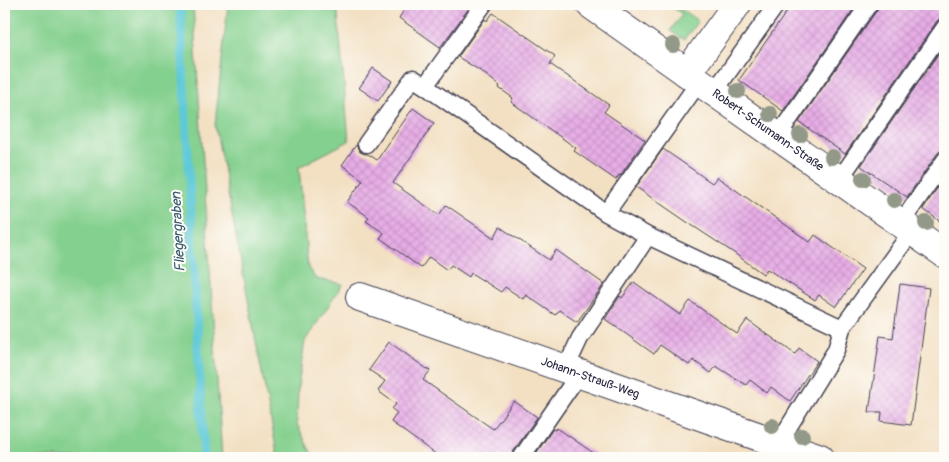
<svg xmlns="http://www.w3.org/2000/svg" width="949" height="462" font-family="Pangolin,sans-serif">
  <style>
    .green { fill: #84d08e; stroke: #537964 }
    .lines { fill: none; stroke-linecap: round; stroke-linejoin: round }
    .stream { stroke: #5ec9d7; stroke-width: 9 }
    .building { fill: url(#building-cross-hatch) }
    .service-casing { stroke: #413e4f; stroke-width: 19 }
    .minor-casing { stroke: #413e4f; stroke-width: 30 }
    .service { stroke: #fff; stroke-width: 16 }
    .minor { stroke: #fff; stroke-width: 28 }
    .tree { fill: #939988 }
    .labels { text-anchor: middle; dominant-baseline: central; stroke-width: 4; stroke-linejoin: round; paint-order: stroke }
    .street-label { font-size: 12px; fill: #22223b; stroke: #fdfcf7 }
    .water-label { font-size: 14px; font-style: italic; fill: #375c72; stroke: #fdfcf7 }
  </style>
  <defs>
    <pattern id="building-cross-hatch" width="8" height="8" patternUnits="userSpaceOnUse" patternTransform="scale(1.25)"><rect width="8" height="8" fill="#e7ade6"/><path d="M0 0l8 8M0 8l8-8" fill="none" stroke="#c695c6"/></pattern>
  </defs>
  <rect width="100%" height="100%" fill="#fdfcf7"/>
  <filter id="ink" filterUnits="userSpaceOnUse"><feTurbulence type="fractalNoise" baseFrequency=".02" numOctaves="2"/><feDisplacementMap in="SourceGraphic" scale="10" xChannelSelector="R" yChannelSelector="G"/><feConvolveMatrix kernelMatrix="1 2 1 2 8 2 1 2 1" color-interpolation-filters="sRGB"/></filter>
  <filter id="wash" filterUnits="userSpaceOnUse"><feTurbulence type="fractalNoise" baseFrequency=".0096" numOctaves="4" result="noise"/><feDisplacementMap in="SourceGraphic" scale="20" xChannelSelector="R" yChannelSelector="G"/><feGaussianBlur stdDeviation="1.12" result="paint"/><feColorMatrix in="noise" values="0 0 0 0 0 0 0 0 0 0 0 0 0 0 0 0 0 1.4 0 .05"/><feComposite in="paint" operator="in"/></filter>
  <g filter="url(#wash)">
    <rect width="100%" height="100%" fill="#f3e0c3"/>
    <path class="green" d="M4,4H193L222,458H4Z
      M228,4H337L349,141L299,167L308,268L316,279L343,284L305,341L298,386L297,424L308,447L315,458H278L215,125Z
      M667,4H674L698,21L684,40L670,31L682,14Z"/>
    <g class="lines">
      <path class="stream" d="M180,4L204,458"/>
    </g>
    <g id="blocks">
      <path class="building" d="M408,4H463L469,8L441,46L440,47L399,18Z
        M792,4H857L783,111L739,80Z
        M879,4H934L945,11V17L940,18L937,21L845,154L799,122L877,10Z
        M493,13L555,56L550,64L609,105L604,112L645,140L620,176L619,175L616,180L574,151L576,148L511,102L513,98L499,88L500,86L482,72L458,57L485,19L487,21Z
        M945,44V150L940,151L937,154L907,197L861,166Z
        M373,68L392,81L378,101L359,88Z
        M413,108L434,123L393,183L439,215L446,205L494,238L500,227L549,260L556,250L604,284L577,322L559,310L555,315L526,295L523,299L505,287L501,292L471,273L469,277L451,265L447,270L429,257L421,268L380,238L384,233L366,221L369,217L347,202L363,180L342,165L356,145L360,152L365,154H368L377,160Z
        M663,149L712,183L717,177L810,242L815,235L863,269L836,307L819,295L815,300L767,269L763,274L734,253L687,222L636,187Z
        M945,177V225L923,209Z
        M634,282L680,315L690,301L737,334L747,320L795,354L799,348L817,361L790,401L771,387L767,393L750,380L746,385L716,366L711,373L693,360L689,365L660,345L654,354L605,319L620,296L622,298Z
        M900,284L929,288L911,425L881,421L882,412H869L880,336L893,338Z
        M389,342L430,371L423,380L493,429L514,401L537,417L513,452L511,458H441L391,422L397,413L392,409L396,404L378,391L385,381L369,370Z
        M557,428L601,458H533L553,429L555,430Z"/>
    </g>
  </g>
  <g filter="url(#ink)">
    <use href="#blocks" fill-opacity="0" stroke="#413e4f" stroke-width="1"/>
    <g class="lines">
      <defs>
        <path id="service" d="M484,4L425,86L606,213L648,236L842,328L836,350L778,444
          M714,92L777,4
          M777,137L869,4
          M366,144L413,78L425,86
          M839,180L945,27
          M606,213L699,82
          M901,223L945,160
          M842,328L912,231
          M565,370L580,338L648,236
          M521,458L579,374"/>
        <g id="minor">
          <path id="s1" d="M590,4L714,92L945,254"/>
          <path d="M687,73L737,4"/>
          <path id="s2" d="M360,297L820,458"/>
        </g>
      </defs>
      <use href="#service" class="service-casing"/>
      <use href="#minor" class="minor-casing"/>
      <use href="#service" class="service"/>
      <use href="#minor" class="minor"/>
    </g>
    <g class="tree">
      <circle cx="673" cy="45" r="8"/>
      <circle cx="738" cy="91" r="8"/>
      <circle cx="770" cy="114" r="8"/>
      <circle cx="800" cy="135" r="8"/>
      <circle cx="832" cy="157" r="8"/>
      <circle cx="863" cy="179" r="8"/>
      <circle cx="894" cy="200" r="8"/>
      <circle cx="926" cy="223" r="8"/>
      <circle cx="772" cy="426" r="8"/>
      <circle cx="802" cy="436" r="8"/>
    </g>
  </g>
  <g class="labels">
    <g class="street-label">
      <text stroke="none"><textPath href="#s1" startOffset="218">Robert-Schumann-Straße</textPath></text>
      <text stroke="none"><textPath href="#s2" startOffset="244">Johann-Strauß-Weg</textPath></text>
    </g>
    <g class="water-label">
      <text transform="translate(178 232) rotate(-93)">Fliegergraben</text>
    </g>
  </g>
  <rect width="949" height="462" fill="none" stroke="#fdfcf7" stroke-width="20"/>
</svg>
